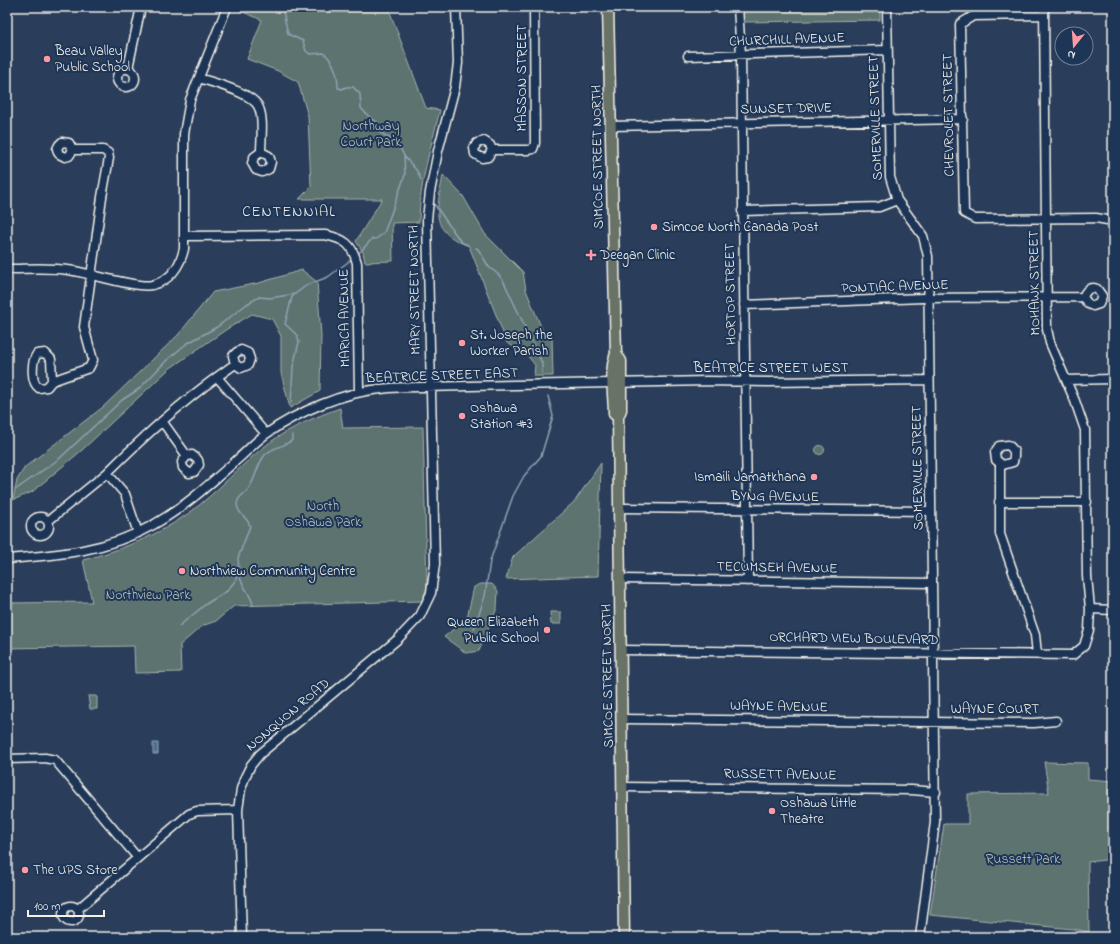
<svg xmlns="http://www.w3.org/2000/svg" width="1120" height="944" font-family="'Indie Flower',sans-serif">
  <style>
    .green { fill: #5d736f; stroke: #a8b2ac }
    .water { fill: #4f6e8f; stroke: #91a2b3 }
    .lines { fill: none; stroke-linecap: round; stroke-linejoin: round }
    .stream { stroke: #91a2b3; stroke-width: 1.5 }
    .minor-casing { stroke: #f4f1e8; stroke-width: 11 }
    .major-casing { stroke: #f4f1e8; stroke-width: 13 }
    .minor { stroke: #1d3557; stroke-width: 8 }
    .major { stroke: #697266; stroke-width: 10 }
    .poi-dot { fill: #ff9aa2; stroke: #1d3557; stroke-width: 1.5 }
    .labels { text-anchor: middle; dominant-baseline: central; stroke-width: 4; stroke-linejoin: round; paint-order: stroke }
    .street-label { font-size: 14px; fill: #f4f1e8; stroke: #1d3557 }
    .poi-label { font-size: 14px; fill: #f4f1e8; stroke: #1d3557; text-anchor: start }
    .park-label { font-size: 14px; fill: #b8bfb8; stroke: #1d3557 }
    .neighbourhood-label { font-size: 15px; letter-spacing: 1px; fill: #f4f1e8; stroke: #1d3557 }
  </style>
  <rect width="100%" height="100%" fill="#2a3d5a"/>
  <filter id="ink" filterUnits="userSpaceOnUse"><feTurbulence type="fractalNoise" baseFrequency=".025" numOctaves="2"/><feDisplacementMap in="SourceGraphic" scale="8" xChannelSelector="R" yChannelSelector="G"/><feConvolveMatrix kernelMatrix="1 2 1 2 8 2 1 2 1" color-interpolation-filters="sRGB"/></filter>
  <g filter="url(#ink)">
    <path class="green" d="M231,7H388L426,108L440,110C431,147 419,184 419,222L392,223L393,261L365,262L363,252L356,241L382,199H299L311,187L308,116L298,82L278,71L247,59L262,20Z
      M742,7H880V20L742,22Z
      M443,175L463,196L485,234L523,272L526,290L544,334L552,335L553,376H534L535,365L526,354L507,343L469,246C428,231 437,211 443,175Z
      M302,270L317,282L321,335L320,391L290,408L281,373V336L272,319L252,314L227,329L169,369L81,451L32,492L13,500L17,480L25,467L103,407L178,335L213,292L259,283Z
      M340,408L343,428L423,427L427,587L422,601L234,606L216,621L202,626L180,645L181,672L135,673L134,646L7,648V603L92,602L83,560C121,550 157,536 189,513C218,492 241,464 269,443C291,427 315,417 340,408Z
      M815.5 450a4.5 4.5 0 1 1 9 0a4.5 4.5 0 1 1-9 0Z
      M601,463L598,576L506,579L513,557L575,501Z
      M481,584H492L498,591L497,608L479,651L466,653L444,637L467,618L474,587Z
      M550,612H561V624H551Z
      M88,696H97V709H90Z
      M1044,762L1088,763V779L1113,781V859L1088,862L1089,932L1073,929L930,915L944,824H968V794L1049,793Z"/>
    <path class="water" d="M153,743H158V754H153Z"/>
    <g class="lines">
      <path class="stream" d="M282,7L288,34L303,41L306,51L310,54L324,53C334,62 338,74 338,88L342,89L346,87H353L360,94L361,108L371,119L377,122L379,132L398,143L404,156L417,171L421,180
        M432,201L461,242L468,245
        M476,248L478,249L489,267L499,275L504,282L542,363V373
        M359,253L372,239H376L384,233L405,175L404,156
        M291,403L293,367L299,342L297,335L285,324L292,297L295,294L307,285L328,277L352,259
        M15,490L59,459L122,400L139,389L167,360L186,344L217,327L247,304L259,297L270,298L295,294
        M239,573C240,585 251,593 253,605
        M179,626L206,604L227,591L235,581L239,571L238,558L250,526C248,517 238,515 237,505C237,496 245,495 249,488C256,478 257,464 265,455C273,446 285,447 292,440V435
        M474,629L485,596L490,561L513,496L524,476L541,456L553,416L548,396"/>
      <defs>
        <path id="minor" d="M738,7L741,55L748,581
          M887,7L890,177L897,200L923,236L928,256L935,822L920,937
          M1044,15L973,16L960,24L964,213L975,219L1096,218L1113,221
          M688,56L887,50
          M128,68L141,7
          M117 78a9 9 0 1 1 18 0a9 9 0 1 1-18 0Z
          M199,78C214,83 254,93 259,108C264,120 261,139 261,152L269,156L271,162L269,169L262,172L256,170L252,163L254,157L261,152
          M611,126L963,119
          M492,150L490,145L484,141L477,143L474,148L475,154L482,158L488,157L492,150H528L533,149L535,143L534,7
          M742,211L879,207L897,200
          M185,236L325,235C345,239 352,244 357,263L359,392
          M7,269C27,269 48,267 68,270C87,272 137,289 152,285C170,281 180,266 184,249V134L190,100L227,7
          M744,305L923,298L1083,297C1086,290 1090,286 1097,289L1102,296L1099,304L1093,306L1088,304L1083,297
          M217,377L235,364L241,368L248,365L250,359L248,353L241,350L237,352L233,356L235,364
          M1066,380L1113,379
          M52,381L51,359L45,353L37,354C31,362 31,383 39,388L47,387L52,381L89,368L93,360L84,327L102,197L109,158L108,153L103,150H73L69,156L65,157L59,154L57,149L59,145L62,142L69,143L73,150
          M162,421L187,456L182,462L183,468L189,473L194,472L199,465L198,460L192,455L187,456
          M1000,463L1003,465L1013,462C1015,453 1015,450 1008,445L999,446L995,452L996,460L1000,463V534L1035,635L1037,654
          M999,502H1087
          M620,508L931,511
          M31 526a9 9 0 1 1 18 0a9 9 0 1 1-18 0Z
          M48,521L107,473
          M138,533L125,494L107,473C141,439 177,406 217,377L266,434
          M7,559C59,555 107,551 153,525C185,507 212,482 239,458C248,450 256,441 266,434C297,412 344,392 381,389C395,387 410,387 424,387L707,381L768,382L929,380
          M621,579L932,583
          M1090,609L1113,610
          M621,650L1073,655L1084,646L1089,630L1090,609L1087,576L1085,430L1075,401L1050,343L1047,329L1044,7
          M622,719L1034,723L1056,721
          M7,759L45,758L55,760L137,857
          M623,787L912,790L936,792
          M1113,889V891
          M63 914a8 8 0 1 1 16 0a8 8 0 1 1-16 0Z
          M78,909L189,814L197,811L238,810
          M242,937L238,810L241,789L245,777L251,765L260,754L398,639L420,616L431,593L435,564L427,219L430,192L438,151L455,87L458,63L456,7"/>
        <path id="major" d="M608,7L616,354C609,368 614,397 614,414L618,417L624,937
          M616,354L621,361V410L618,417"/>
      </defs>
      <use href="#minor" class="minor-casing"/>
      <use href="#major" class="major-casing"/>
      <use href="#minor" class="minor"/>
      <use href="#major" class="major"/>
    </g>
  </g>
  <g class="poi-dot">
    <circle cx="47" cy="59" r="4"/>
    <circle cx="654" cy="227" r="4"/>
    <path d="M589 249h4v4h4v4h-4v4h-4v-4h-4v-4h4z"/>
    <circle cx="462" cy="343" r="4"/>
    <circle cx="462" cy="416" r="4"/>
    <circle cx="814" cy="477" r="4"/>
    <circle cx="182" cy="571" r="4"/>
    <circle cx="547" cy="630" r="4"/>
    <circle cx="772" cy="811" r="4"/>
    <circle cx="25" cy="870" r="4"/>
  </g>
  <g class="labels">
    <g class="street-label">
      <text transform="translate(787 40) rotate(-2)">CHURCHILL AVENUE</text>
      <text transform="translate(522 78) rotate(-90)">MASSON STREET</text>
      <text transform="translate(786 109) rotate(-1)">SUNSET DRIVE</text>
      <text transform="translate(949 115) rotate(-91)">CHEVROLET STREET</text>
      <text transform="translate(876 118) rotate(-92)">SOMERVILLE STREET</text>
      <text transform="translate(598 157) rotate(-91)">SIMCOE STREET NORTH</text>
      <text transform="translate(1035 283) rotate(-91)">MOHAWK STREET</text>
      <text transform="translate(895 287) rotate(-2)">PONTIAC AVENUE</text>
      <text transform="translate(415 290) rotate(-91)">MARY STREET NORTH</text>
      <text transform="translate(731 294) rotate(-91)">HORTOP STREET</text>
      <text transform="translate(345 318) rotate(-91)">MARICA AVENUE</text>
      <text x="771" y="368">BEATRICE STREET WEST</text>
      <text transform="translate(442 376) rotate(-2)">BEATRICE STREET EAST</text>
      <text transform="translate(918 468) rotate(-91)">SOMERVILLE STREET</text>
      <text transform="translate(775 497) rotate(1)">BYNG AVENUE</text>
      <text transform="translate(777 568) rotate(1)">TECUMSEH AVENUE</text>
      <text transform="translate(854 639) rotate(1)">ORCHARD VIEW BOULEVARD</text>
      <text transform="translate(608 676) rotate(-91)">SIMCOE STREET NORTH</text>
      <text transform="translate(779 707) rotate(1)">WAYNE AVENUE</text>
      <text x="995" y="709">WAYNE COURT</text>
      <text transform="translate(288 715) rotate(-40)">NONQUON ROAD</text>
      <text transform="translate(780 775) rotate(1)">RUSSETT AVENUE</text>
    </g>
    <g class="poi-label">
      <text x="55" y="51">Beau Valley<tspan x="55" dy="16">Public School</tspan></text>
      <text x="662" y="227">Simcoe North Canada Post</text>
      <text x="600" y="255">Deegan Clinic</text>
      <text x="470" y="335">St. Joseph the<tspan x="470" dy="16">Worker Parish</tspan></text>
      <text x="470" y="408">Oshawa<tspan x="470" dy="16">Station #3</tspan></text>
      <text x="806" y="477" text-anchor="end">Ismaili Jamatkhana</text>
      <text x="190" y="571">Northview Community Centre</text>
      <text x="539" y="622" text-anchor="end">Queen Elizabeth<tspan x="539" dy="16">Public School</tspan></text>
      <text x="780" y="803">Oshawa Little<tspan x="780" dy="16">Theatre</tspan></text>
      <text x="33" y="870">The UPS Store</text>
    </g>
    <g class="park-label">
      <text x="371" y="126">Northway<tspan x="371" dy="16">Court Park</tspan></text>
      <text x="323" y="506">North<tspan x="323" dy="16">Oshawa Park</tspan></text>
      <text x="148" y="595">Northview Park</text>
      <text x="1023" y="859">Russett Park</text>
    </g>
    <g class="neighbourhood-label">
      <text x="289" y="212">CENTENNIAL</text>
    </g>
  </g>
  <rect width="1120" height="944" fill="none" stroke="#1d3557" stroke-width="24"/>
  <rect x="12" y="12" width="1096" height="920" fill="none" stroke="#f4f1e8" stroke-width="1.5" filter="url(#ink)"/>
  <g transform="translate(1074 46) rotate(197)"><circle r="19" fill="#1d3557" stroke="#738091"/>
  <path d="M0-3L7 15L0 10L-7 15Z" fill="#ff9aa2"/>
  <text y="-6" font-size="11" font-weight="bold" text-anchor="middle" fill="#f4f1e8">N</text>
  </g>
  <path d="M28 910v6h76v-6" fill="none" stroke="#f4f1e8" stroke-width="2"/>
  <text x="34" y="910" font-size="12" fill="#f4f1e8" stroke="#1d3557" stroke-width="3" paint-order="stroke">100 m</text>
</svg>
